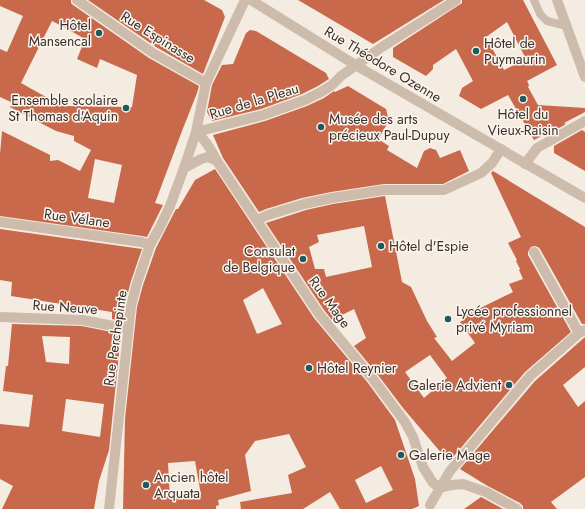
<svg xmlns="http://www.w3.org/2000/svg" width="585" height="509" font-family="Jost,sans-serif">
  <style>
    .building { fill: #c8694b; fill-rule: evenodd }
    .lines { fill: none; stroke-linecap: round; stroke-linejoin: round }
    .service { stroke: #cdbbac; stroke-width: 8 }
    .minor { stroke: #cdbbac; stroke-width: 10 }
    .tertiary { stroke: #cdbbac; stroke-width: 10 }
    .poi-dot { fill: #1f5a5e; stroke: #fbf5ee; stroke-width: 1.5 }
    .labels { text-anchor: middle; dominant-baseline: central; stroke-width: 3; stroke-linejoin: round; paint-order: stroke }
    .poi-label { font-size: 14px; fill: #3b302b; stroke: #fbf5ee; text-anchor: start }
    .street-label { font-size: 14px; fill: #3b302b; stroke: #fbf5ee }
  </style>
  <rect width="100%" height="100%" fill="#f4ebe1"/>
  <path class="building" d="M0,0H71V3L73,5L149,58L199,86L197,93L182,131L155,203L163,205L147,237L142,236L0,216V154L2,131L50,155V161L58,160L80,171L91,150L74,141V136L56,131L10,107L13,103L0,97V49L7,52L23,16L0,6ZM52,21L68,29L69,30L85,39L77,59L97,68L100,59L137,75L132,107L62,106L21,83ZM95,159L122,165L114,203L88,198Z
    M88,0H204L222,10L225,17L203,74L156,47Z
    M298,0H444L373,44Z
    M462,0H523L557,65L527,81L529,85L528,87L538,105L585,108V112L564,123L566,124L554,131L555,129L534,140L508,95L481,109L459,96L462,88L473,81L456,49L433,65V69L426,76L393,57V48L459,5L462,3ZM507,22L526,59L504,70L486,37Z
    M250,30L256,31L326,73L329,79L318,86L302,94L261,109L212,121L207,112L212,85L222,65L233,64L246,33Z
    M348,86L386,109L389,121L378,139L389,146L387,150L417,168L424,151L430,148L436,150L440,158L460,150L469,171L443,184H384L331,192L302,198L266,209L259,212L223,158L213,135L265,121L307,106L324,98L334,91L335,92Z
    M582,130L585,132V171L554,153V146Z
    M215,169L314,318L368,383L395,420L415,479L419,506L412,509H340L330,492L303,509H241L240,502L292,493L288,475L306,467L289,434L255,441L245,455L251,491L218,500L219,505L216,506V509H123L125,419L137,307L143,285L156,248L176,209H178L195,180ZM263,288L282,324L257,334L243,300ZM195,461L201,495L170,499L168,463ZM381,466L393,490L366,503L355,480Z
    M493,171L585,227V324H582L540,249L538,247L534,246L531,247L528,252V255L571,332L525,372L449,462L403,408L378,375L354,346L366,338L354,309L332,320L324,310L266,223L306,210L333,204L385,196L402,282L411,287L427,321L437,337L434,338L452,361L475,343L460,322L467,317L466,315L513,292L509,284L523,279L519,270L520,269L516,261L517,260L508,243L521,237L491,173ZM364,226L372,267L326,277L324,269H315L309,247L319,242L317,235ZM430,355L447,378L424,398L405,372Z
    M0,229L142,249L131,281L125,304L123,321L112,319V312L11,296L12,282L0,280Z
    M12,324L82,326L121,334L109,450L99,481L94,509H2L13,486L0,479V424L29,427L33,395L3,391L6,366H8ZM42,336L70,337L69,364L46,362ZM66,399L104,404L100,437L62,431Z
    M585,337V367L563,385L578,407L585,401V477L551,502L557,509H523V506L520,503L486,485L460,469L535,381Z
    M481,497L483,498L503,509H464Z"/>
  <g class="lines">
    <path class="service" d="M534,0L540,14L547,21L567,26"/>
    <path class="minor" d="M77,0L153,53L206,83
      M196,132C206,140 211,150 217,161L319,314L373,379L405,422L413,437L423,467L433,483L440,488
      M196,132L263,115L305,100L321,92L332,85L341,76L382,47L456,0
      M525,164L537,148L585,121
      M184,168L201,159L208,157L217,161
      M257,220L268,215L304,204L332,198L384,190H444L481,173L492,163L501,149
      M0,222L141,242L150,245
      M534,252L579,333
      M0,317L83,320L128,329
      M440,488L452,485L463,484L486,492L517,509
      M430,505L450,471L530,376L579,333L585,330
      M109,509L131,306L137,283L150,245L160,227L170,206L184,168L196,132L206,83L245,0"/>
    <path class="tertiary" d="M251,0L357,66L585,198
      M557,0L585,77"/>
  </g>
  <g class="poi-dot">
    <circle cx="99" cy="33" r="4"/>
    <circle cx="476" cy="51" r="4"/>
    <circle cx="523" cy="99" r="4"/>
    <circle cx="126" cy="108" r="4"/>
    <circle cx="321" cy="127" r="4"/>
    <circle cx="381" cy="246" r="4"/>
    <circle cx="303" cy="259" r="4"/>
    <circle cx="448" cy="319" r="4"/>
    <circle cx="309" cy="368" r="4"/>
    <circle cx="509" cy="385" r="4"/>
    <circle cx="401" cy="455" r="4"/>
    <circle cx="146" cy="485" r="4"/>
  </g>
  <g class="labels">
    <g class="poi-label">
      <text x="91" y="25" text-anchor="end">Hôtel<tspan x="91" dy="16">Mansencal</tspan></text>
      <text x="484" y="43">Hôtel de<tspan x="484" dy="16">Puymaurin</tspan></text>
      <text x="118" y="100" text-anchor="end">Ensemble scolaire<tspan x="118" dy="16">St Thomas d'Aquin</tspan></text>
      <text x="523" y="114" text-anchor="middle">Hôtel du<tspan x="523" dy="16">Vieux-Raisin</tspan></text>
      <text x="329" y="119">Musée des arts<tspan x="329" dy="16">précieux Paul-Dupuy</tspan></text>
      <text x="389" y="246">Hôtel d'Espie</text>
      <text x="295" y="251" text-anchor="end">Consulat<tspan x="295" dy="16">de Belgique</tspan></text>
      <text x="456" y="311">Lycée professionnel<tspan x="456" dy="16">privé Myriam</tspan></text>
      <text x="317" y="368">Hôtel Reynier</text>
      <text x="501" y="385" text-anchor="end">Galerie Advient</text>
      <text x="409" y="455">Galerie Mage</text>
      <text x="154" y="477">Ancien hôtel<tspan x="154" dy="16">Arquata</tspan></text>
    </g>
    <g class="street-label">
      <text transform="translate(158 37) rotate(32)">Rue Espinasse</text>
      <text transform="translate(383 64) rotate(31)">Rue Théodore Ozenne</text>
      <text transform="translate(254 101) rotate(-17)">Rue de la Pleau</text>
      <text transform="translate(77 218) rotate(8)">Rue Vélane</text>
      <text transform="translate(330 302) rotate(54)">Rue Mage</text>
      <text transform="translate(65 307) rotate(4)">Rue Neuve</text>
      <text transform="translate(115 338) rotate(-82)">Rue Perchepinte</text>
    </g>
  </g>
</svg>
